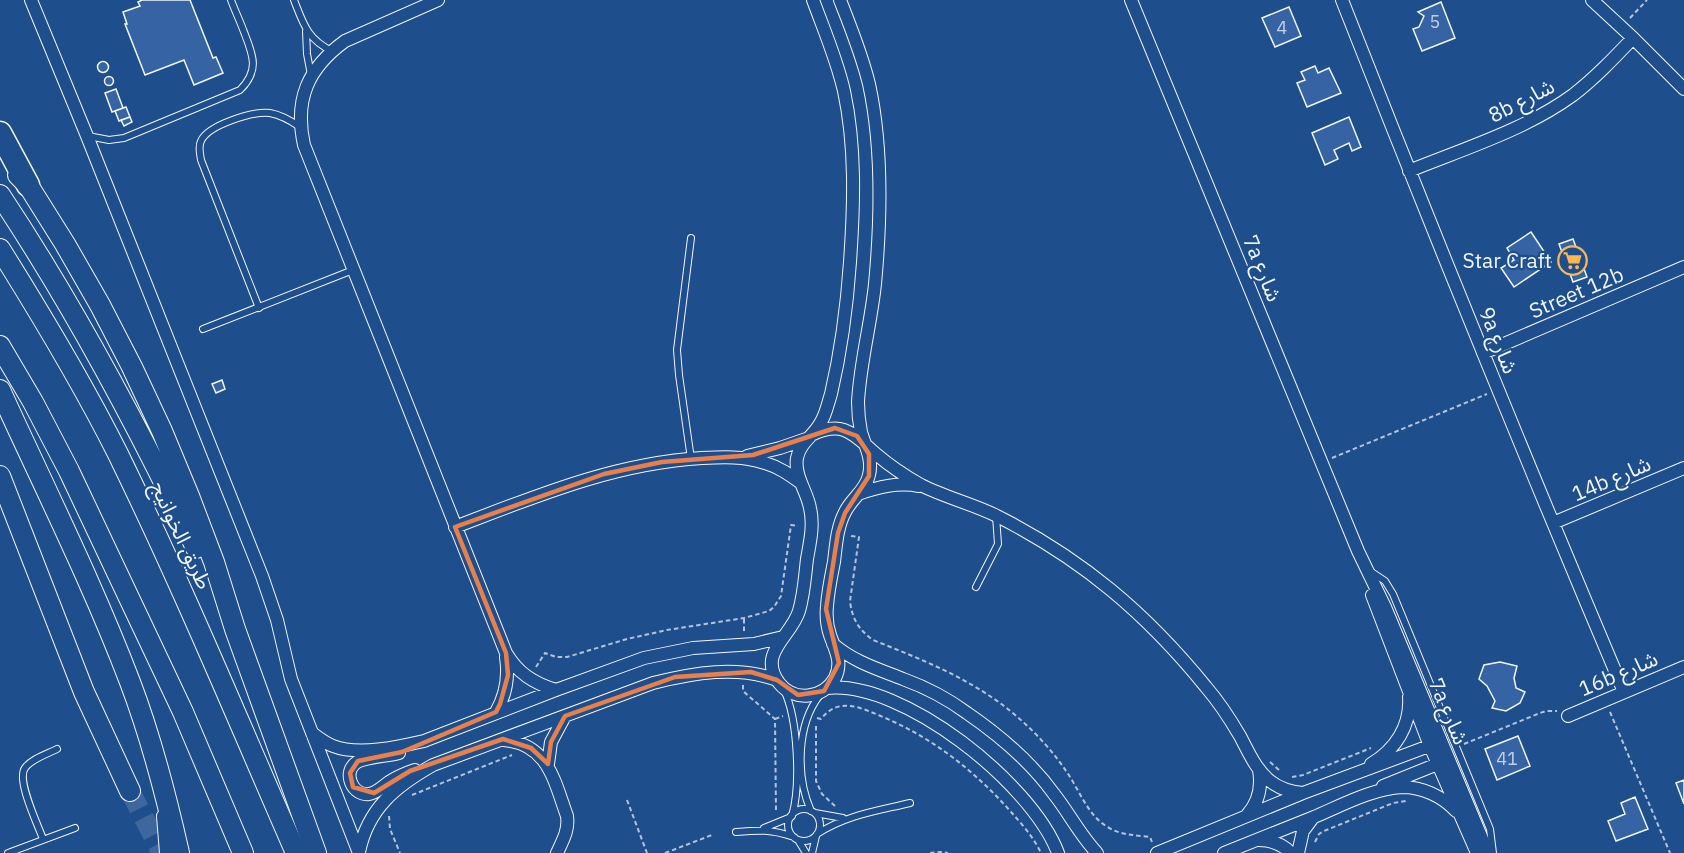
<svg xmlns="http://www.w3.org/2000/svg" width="1684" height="853" font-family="'IBM Plex Sans','Noto Sans Arabic',sans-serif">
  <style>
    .building { fill: #3563a3; stroke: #f2f6ff; stroke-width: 1.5 }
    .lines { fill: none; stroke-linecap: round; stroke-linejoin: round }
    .primary-tunnel { stroke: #3f679d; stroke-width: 20; stroke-dasharray: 20 10; stroke-linecap: butt }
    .service-casing { stroke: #f2f6ff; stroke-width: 8 }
    .minor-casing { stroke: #f2f6ff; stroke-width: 14 }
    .primary-casing { stroke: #f2f6ff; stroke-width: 22 }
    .trunk-casing { stroke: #f2f6ff; stroke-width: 22 }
    .motorway-casing { stroke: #f2f6ff; stroke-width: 25 }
    .path { stroke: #b3c4dc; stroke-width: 2; stroke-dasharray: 4.5 3; stroke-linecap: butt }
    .service { stroke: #1f4e8c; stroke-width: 6 }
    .minor { stroke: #1f4e8c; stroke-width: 12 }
    .primary { stroke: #1f4e8c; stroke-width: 20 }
    .trunk { stroke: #1f4e8c; stroke-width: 20 }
    .motorway { stroke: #1f4e8c; stroke-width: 22 }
    .marked { fill: none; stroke: #ea8049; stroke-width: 4.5; stroke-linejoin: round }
    .labels { text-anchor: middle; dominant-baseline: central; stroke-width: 4.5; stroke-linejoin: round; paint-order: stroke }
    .number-label { font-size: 18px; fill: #c3d1e8 }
    .street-label { font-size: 21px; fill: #f2f6ff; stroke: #1f4e8c }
    .poi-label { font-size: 21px; fill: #f2f6ff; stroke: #1f4e8c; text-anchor: end }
  </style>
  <rect width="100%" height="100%" fill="#1f4e8c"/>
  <path class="building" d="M142,0H190L213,58L216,57L223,73L194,85L184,60L145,75L125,24H127L123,12L140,6L138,2Z
    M1441,2L1455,38L1422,51L1413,29L1419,27L1424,16L1418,12Z
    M1289,7L1301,36L1275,47L1262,18Z
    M97.5 67a5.5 5.5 0 1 1 11 0a5.5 5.5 0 1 1-11 0Z
    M1315,66L1318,73L1329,68L1341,93L1307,107L1297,83L1305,80L1301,72Z
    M104.5 81a4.5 4.5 0 1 1 9 0a4.5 4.5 0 1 1-9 0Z
    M116,89L123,108L112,112L105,93Z
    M126,107L130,117L119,121L115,111Z
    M130,117L132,122L124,126L121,120Z
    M1349,117L1361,147L1352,151L1349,143L1334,150L1338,159L1325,165L1312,133Z
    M1531,232L1551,262L1514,287L1501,268L1514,260L1507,248Z
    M1573,239L1587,277L1573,282L1559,244Z
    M222,380L225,389L216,393L212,384Z
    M1500,662L1517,666L1514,678L1516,688L1525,692L1520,703L1506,711L1492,708L1495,701L1487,686L1479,679L1484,665Z
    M1518,736L1530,766L1497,780L1485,749Z
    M1684,780V804L1676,783Z
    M1635,797L1648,829L1616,841L1608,821L1625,814L1621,803Z"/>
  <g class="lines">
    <path class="primary-tunnel" d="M130,791L162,853"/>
    <defs>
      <path id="service" d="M294,0C303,23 307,39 332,51
        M306,31L307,54L311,75
        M88,136L109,140L124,138L240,90C260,70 253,55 244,32C240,21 235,11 231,0
        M259,308L201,160C200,153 198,147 201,141C208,125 253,111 270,113C281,115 290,120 300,127
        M203,329L353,270
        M691,459L679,375L677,350L691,238
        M1370,571L1385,581L1393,594L1490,829L1493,853
        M976,587L998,544L996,516
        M784,690C798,719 801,785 792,816
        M788 825a16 16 0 1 1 32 0a16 16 0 1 1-32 0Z
        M811,811C796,777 796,725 820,695
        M815,813L843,818
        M764,828L791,817
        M736,832C759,830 771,829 794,837
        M817,834C846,815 877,811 910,803
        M43,839C38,825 16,780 25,768C31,759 47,754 57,749
        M798,840L806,853
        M8,853L75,828
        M812,853L816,836"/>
      <path id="minor" d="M31,0L87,136L262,576L277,620L291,679L359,853
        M438,0L345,41C308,68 294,99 304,145L506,653C518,673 533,683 556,690
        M813,0C824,30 837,60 844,91C856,147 854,205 850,262C847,306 841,351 831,394C828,403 826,414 821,422C814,436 800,442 797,458C794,476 807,491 810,508C814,525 810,542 807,559C805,576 804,594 799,611C791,637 757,653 779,683C794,702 823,699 835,678C843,662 835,650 830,635C827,626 826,616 827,606C828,591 831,577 834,562C836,545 837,527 845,512C852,498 866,490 869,475C873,459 865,446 861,432C859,422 858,412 858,402C860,363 871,323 875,284C881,220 883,148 869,84C862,55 851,28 840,0
        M1131,0L1358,551L1385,607L1488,853
        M1342,0C1433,232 1527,463 1624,692
        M1592,0L1633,38L1684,89
        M1409,171C1463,149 1525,130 1573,95C1595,78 1614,58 1633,38
        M1483,353L1684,267
        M813,434C844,420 854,435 876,454C890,466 905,476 921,485C944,497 973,504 997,516C1082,559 1146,613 1206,687C1219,702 1230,719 1240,736C1248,751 1256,770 1270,781C1280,789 1291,792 1303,793
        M747,456L780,448L806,439
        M858,494C878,487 898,482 919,486
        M1553,523L1684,468
        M455,527C536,496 615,463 702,458C723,457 744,456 765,463C779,467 790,475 801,483
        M1372,595L1430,746L1477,853
        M833,644C854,662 878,669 903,679C925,687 948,699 967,713C999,735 1031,762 1054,794C1069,813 1080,835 1097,853
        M827,688C903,680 1032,784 1058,853
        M496,712C506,695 509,677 506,657
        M1568,716L1684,667
        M312,733C319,738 325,743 333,746C358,756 398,747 424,741L556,690L644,658L693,648L754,644L783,637
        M504,740C548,744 554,780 567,816C569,830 563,840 557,853
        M399,753C388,756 366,757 357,762C342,772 352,796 369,794C377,793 383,786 389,782C397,777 406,773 415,770
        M548,764L551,742L565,716
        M1371,764C1395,750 1411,726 1409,697
        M1383,786L1445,761
        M1247,815C1259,802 1262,787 1259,770
        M163,816L166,853
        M1259,840C1271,840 1282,844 1291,853
        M359,852C368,808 396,786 433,765L653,683C693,673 737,665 777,680
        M1157,853L1303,793L1437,743
        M1224,853C1254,841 1284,829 1314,817C1340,806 1374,788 1402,787C1422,787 1442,796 1456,811
        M1298,853L1303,831L1312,819"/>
      <path id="primary" d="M18,175L28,185L65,244L100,305L132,367L162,431L189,496L214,562L235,629L316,853
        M0,195C75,308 138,426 196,548
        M0,476L84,692L130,791"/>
      <path id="trunk" d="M0,249C42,316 83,384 118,454C182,585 238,720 296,853
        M0,346L33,402L69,471L183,712L243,853
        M0,390C44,487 92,582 130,682C151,737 166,795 179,853"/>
      <path id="motorway" d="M0,133L28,185"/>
    </defs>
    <use href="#service" class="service-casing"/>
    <use href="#minor" class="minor-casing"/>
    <use href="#primary" class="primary-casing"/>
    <use href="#trunk" class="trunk-casing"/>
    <use href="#motorway" class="motorway-casing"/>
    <path class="path" d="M1630,18L1647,0
      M1332,458L1487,394
      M851,536L859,537L850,601C852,619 859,630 873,640C923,660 972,679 1014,714C1034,731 1052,750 1066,771C1079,789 1087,814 1106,826C1119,835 1134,835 1150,837L1152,842
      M744,631V619
      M536,667L545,653L556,657H567L627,639L667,630L744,618L769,611L774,607L781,596L791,525L798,526
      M743,685V691L775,719L776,812
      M1610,712L1670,853
      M817,718L821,719C839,696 861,708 883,717C933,738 976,772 1011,812C1022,824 1034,838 1041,853
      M775,719L783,716
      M816,726V781L822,794L835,806
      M1464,744L1540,713L1546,711H1557
      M1270,762L1279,770
      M1292,777L1303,775L1371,748
      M412,795L512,755
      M627,800L647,853
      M389,816L390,829L400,853
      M1315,842L1319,834L1324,831L1393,803L1406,801
      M665,853L712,835
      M930,853L940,852L948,853"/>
    <use href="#service" class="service"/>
    <use href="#minor" class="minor"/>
    <use href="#primary" class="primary"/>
    <use href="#trunk" class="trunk"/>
    <use href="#motorway" class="motorway"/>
  </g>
  <path class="marked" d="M835,428L857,436L869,454V476L845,513L838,533L826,609L839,663L824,691L798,695L777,680L751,672L675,677L565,716L551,742L548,764L531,748L503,739L410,771L374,793L353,787L350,773L358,761L402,752L496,712L500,704L508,675L506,653L455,527L604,474L662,462L753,455Z"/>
  <defs>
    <symbol id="supermarket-ring" viewBox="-11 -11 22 22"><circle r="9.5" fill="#1f4e8c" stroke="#ffb74d" stroke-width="1.5"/><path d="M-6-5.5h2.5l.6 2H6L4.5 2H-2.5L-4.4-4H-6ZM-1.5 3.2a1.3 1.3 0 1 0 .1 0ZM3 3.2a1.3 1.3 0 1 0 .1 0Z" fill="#ffb74d"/></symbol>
  </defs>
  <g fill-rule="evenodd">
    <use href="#supermarket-ring" x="1556" y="244" width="33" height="33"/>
  </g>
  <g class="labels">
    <g class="number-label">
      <text x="1435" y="21">5</text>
      <text x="1282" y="27">4</text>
      <text x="1507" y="758">41</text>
    </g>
    <g class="street-label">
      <text transform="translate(1521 100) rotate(-27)">8b شارع</text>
      <text transform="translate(1263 268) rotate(68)">7a شارع</text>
      <text transform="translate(1576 292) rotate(-23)">Street 12b</text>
      <text transform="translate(1499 340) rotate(68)">9a شارع</text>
      <text transform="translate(1611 478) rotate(-23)">14b شارع</text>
      <text transform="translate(182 535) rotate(65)">طريق الخوانيج</text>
      <text transform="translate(1618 673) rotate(-23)">16b شارع</text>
      <text transform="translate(1449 711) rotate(67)">7a شارع</text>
    </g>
    <g class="poi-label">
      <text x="1552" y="260">Star Craft</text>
    </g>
  </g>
</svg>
